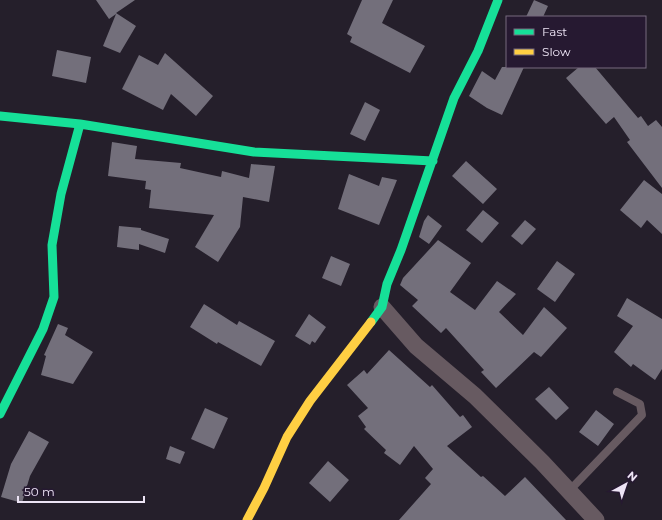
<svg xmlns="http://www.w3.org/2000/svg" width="662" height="520" font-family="Montserrat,sans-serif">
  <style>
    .building { fill: #736f7b }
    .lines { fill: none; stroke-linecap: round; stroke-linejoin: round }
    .lane { stroke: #675a61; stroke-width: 8 }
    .street { stroke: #675a61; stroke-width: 17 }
    .fast { stroke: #16e098; stroke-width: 9 }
    .slow { stroke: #ffcf43; stroke-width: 9 }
  </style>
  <rect width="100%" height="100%" fill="#251f2b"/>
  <path class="building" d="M96,0H135L116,13L136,26L120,53L103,46L116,14L109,19Z
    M362,0H393L382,23L425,46L410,73L350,42L352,37L347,34Z
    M534,0L548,6L543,17H526Z
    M57,50L91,57L86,83L52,76Z
    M165,53L213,96L196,116L171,94L163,110L122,89L139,55L158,65Z
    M502,67H524L502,115L487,108L469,96L482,71L495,80Z
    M579,67H595L638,118L641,116L648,126L656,120L662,127V188L627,142L630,140L614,117L606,124L566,78Z
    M365,102L380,110L365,141L350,134Z
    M112,142L137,146L135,159L181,163L180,168L221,177L222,171L249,178L251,164L275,166L269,202L243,197L240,227L218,262L195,247L214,215L149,208L151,190L145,189L146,181L108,176Z
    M466,161L497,189L483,204L452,176Z
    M349,174L379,186L382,177L397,180L379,225L338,209Z
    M644,180L662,194V234L647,220L641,228L620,210Z
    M483,210L499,223L482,243L466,230Z
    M428,215L442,226L429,244L419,237L424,221Z
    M525,220L536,229L522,245L511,236Z
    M119,226L141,228V230L169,239L165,253L139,244V250L117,247Z
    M438,240L471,263L450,292L475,310L497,281L516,294L499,312L523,335L544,307L567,328L541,357L534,352L496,388L481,372L484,370L446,328L441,333L412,306L418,300L400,285L403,278Z
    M331,256L350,264L341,286L322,278Z
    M557,261L575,274L555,302L537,289Z
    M627,298L662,319V369L655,380L633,364L631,367L614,352L633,326L617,316Z
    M204,304L237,325L239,321L275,341L261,366L218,342L217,344L190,327Z
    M309,314L326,327L315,343L312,341L310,345L295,336Z
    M58,324L68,328L65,335L93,352L73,384L41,375L46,356L44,355Z
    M389,350L430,387L432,385L460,417L463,415L472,427L447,446L481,477L483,476L505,496L525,477L566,520H399L431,484L425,478L433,469L414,446L400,465L384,453L386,450L364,429L366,427L358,416L368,408L347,385L364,370L367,374Z
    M549,387L569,408L556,420L535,399Z
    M205,408L228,418L214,449L191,439Z
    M596,410L614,424L598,446L579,432Z
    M29,431L49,442L30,476L22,503L1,497L11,464Z
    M170,446L185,452L180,464L166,459Z
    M328,461L349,480L330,502L309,483Z"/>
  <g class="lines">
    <path class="lane" d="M569,491L642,415L640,404L617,392"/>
    <path class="street" d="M382,307L416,346L475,396L542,462L596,520"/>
    <path class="fast" d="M0,116L80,124L254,152L433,161
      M371,322L382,307L387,284L401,250L454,98L478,51L498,0
      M0,414L43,329L54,297L52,245L61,194L80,124"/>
    <path class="slow" d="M247,520L264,488L287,437L310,401L371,322"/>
  </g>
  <rect x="506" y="16" width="140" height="52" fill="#261931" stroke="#766a7f"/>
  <rect x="514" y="29" width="20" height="6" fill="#16e098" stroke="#766a7f"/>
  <text x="542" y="36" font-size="12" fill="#ede4f5">Fast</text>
  <rect x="514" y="49" width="20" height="6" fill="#ffcf43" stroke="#766a7f"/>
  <text x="542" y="56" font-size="12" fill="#ede4f5">Slow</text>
  <g transform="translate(626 484) rotate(40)" stroke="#261931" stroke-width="3" paint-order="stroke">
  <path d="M0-3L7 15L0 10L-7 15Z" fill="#ede4f5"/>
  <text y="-6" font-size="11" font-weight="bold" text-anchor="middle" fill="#ede4f5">N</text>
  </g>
  <path d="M18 496v6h126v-6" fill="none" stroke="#ede4f5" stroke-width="2"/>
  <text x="24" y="496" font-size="12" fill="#ede4f5" stroke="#261931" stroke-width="3" paint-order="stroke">50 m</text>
</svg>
